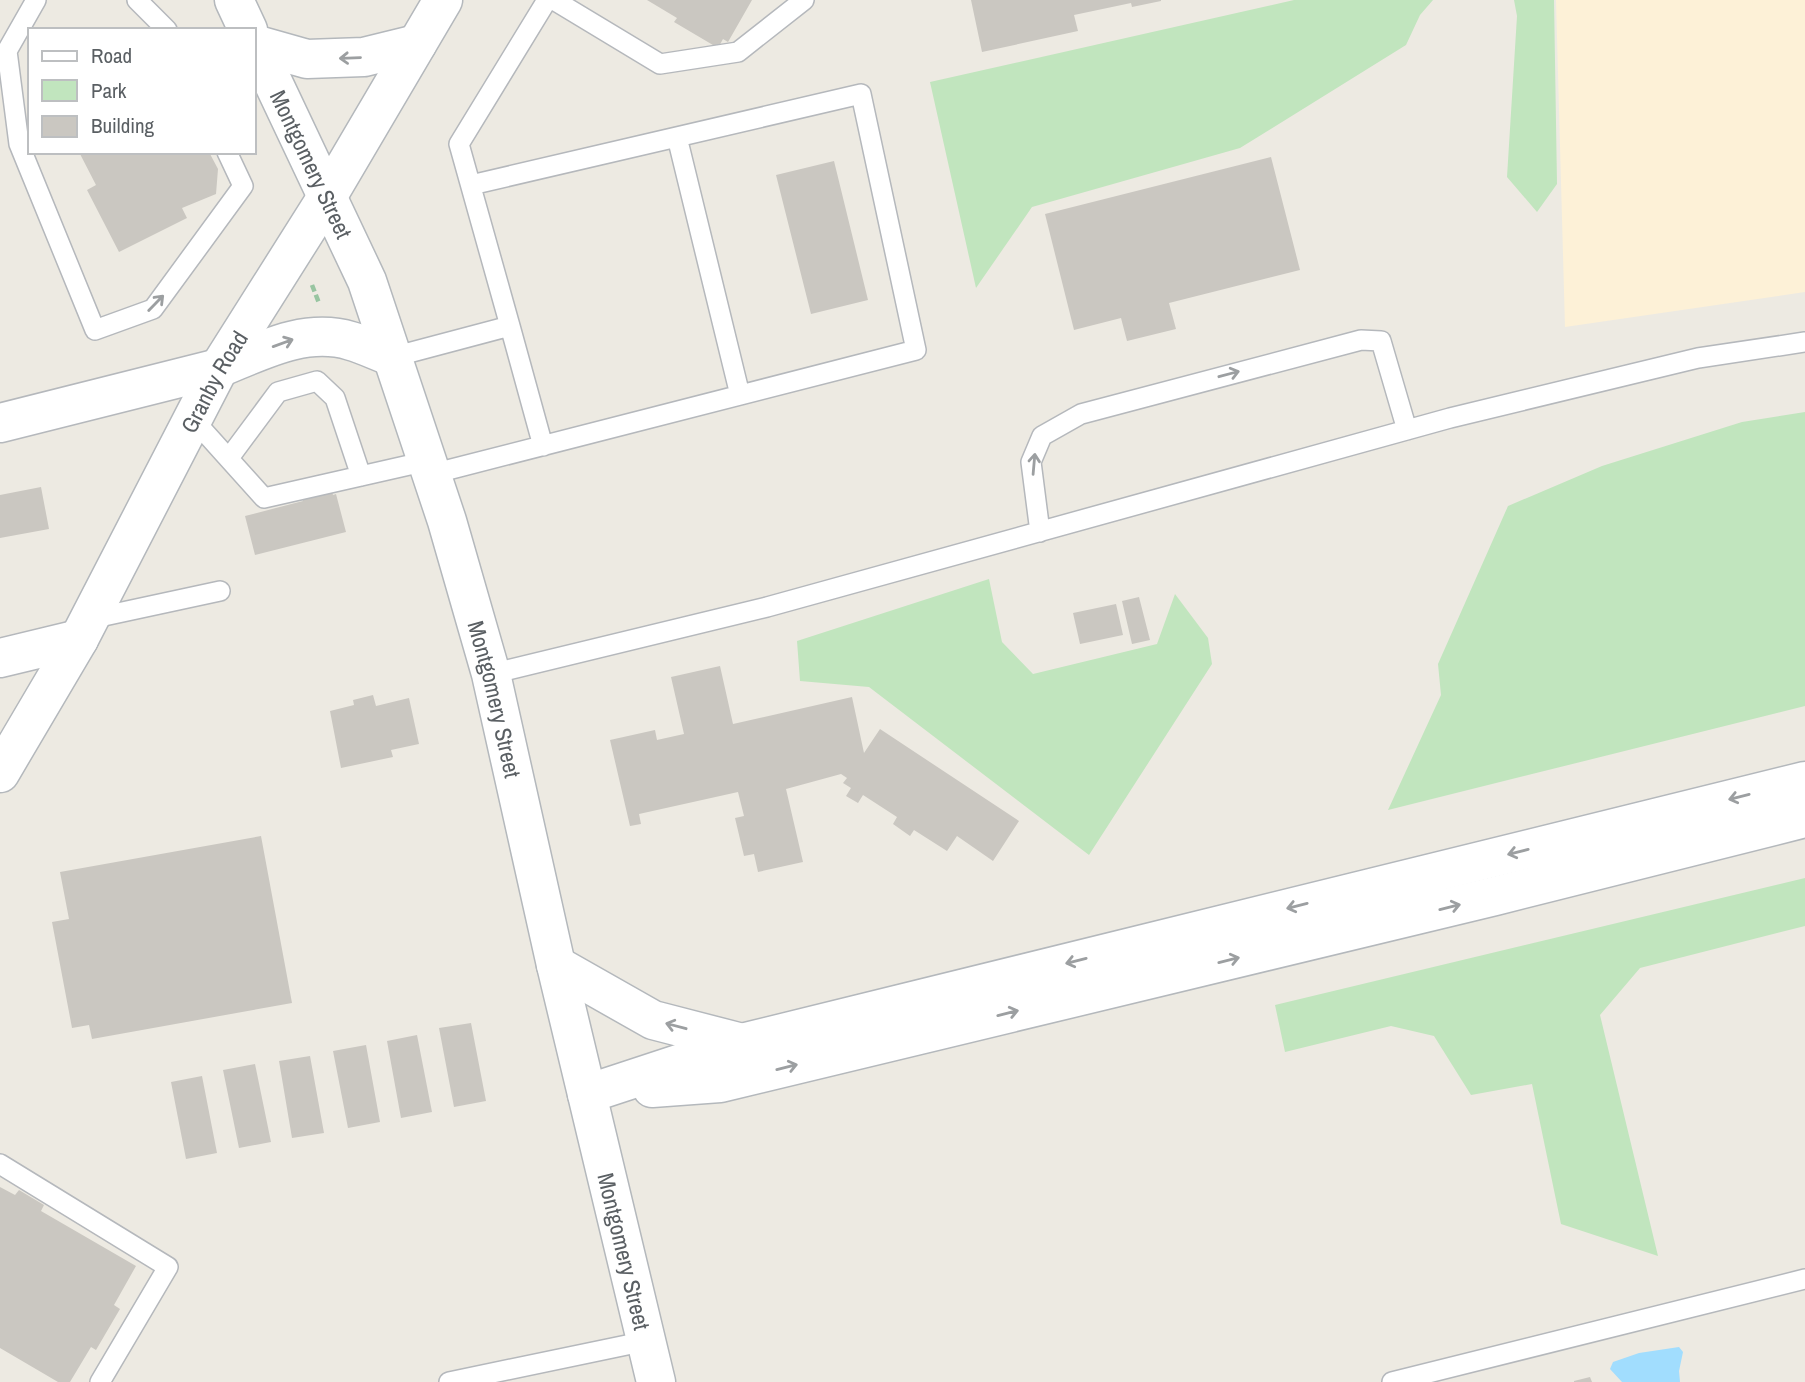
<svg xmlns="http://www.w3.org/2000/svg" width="1805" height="1382" font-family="'Archivo Narrow',sans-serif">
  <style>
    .commercial { fill: #fdf1d7 }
    .green { fill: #c1e5be }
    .water { fill: #a1ddfe }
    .building { fill: #cac7c1 }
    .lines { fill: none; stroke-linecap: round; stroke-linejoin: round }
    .service-casing { stroke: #b5b8bc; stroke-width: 22 }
    .minor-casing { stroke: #b5b8bc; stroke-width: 41 }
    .tertiary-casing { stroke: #b5b8bc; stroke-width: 41 }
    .secondary-casing { stroke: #b4b8bc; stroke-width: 41 }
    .path { stroke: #98c5a1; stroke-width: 4.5; stroke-dasharray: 7 3.5; stroke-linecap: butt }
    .service { stroke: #fff; stroke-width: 19 }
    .minor { stroke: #fff; stroke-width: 38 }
    .tertiary { stroke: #fff; stroke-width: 38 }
    .secondary { stroke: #fff; stroke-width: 38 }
    .oneway { stroke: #9c9fa1 }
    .labels { text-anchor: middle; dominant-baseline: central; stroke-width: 5; stroke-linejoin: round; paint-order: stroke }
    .street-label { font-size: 23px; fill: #5a5f63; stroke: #fff }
  </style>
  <rect width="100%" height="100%" fill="#edeae2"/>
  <path class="commercial" d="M1556,0H1805V292L1565,327Z"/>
  <path class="green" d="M1294,0H1433L1420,15L1406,45L1240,148L1032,207L976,288L930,82Z
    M1514,0H1554L1557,184L1537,212L1507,177L1517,16Z
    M1805,412V706L1388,810L1441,695L1438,664L1508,506L1602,466L1742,422Z
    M989,579L1002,642L1033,674L1157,644L1175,594L1208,638L1212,664L1089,855L869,687L800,681L797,641Z
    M1805,878V926L1640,968L1600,1015L1658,1256L1561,1224L1532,1084L1471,1095L1434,1036L1391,1026L1285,1052L1275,1005Z"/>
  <path class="water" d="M1679,1347L1683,1352L1679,1371L1680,1382H1622L1610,1369L1613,1362L1639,1353Z"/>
  <path class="building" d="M647,0H752L728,42L723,39L718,48L674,22L677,18Z
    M971,0H1161V1L1132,7L1131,3L1074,15L1078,31L982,52Z
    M79,152H209L218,169L216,194L182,208L187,218L119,252L87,190L96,185Z
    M1271,157L1300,270L1169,303L1176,329L1127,341L1121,318L1074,330L1045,214Z
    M834,161L868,300L811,314L776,175Z
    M41,487L49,529L0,538V495Z
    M331,488L333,495L336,494L346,532L255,555L245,516L303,501L301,496Z
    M1139,597L1150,640L1132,644L1122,601Z
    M1116,604L1123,635L1080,644L1073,613Z
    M720,666L733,724L852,697L864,753L880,729L1019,821L993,861L957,836L947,851L914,830L910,836L893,824L897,817L863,795L858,803L846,796L851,788L843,783L847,778L841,774L786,789L803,862L758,872L754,854L744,856L735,818L744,816L738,792L639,814L641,824L630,826L610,740L655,730L657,740L684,734L671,677Z
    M373,695L376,706L409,698L419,744L391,750L393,757L341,768L330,711L354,705L353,700Z
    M261,836L292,1003L92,1039L89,1025L72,1028L52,922L69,919L60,872Z
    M471,1023L486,1101L454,1107L439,1028Z
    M417,1035L432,1112L401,1118L387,1041Z
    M366,1045L380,1122L348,1128L333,1051Z
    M310,1056L324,1133L292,1138L279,1061Z
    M255,1064L271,1142L239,1148L223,1070Z
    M202,1076L217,1153L186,1159L171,1082Z
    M0,1187L15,1195L19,1190L44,1205L41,1211L136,1266L114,1305L120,1309L96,1350L91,1347L70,1382H58L0,1348Z
    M1590,1377L1592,1382H1574V1381Z"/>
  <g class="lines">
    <defs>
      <path id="service" d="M36,0L7,51L19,144L95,330L153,309L243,186L227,152
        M137,0L167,30
        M554,0L660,64L738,52L804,0
        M677,137L740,395
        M510,326L543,446
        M393,357L510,326L459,144L547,0
        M192,418L264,498L427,461
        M229,458L278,392L317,381L335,398L361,476
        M432,474L916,350L861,94L471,185
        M1040,532L1031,462L1042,436L1081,414L1361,340L1381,341L1407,430
        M90,619L220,591
        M491,674L767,607L1450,418L1698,358L1805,342
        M0,1164L168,1267L100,1382
        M449,1382L646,1341
        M1392,1382L1805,1279"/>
      <path id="minor" d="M0,658L79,639"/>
      <path id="tertiary" d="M0,423L219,368"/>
      <g id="secondary">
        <path d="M234,0L248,30"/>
        <path id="s1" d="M254,42L367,281L447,521L491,674L556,965L656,1382"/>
        <path d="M254,44L307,59L364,57L417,44"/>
        <path d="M219,368C261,351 305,327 351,341C365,345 379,352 393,357"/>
        <path id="s2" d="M0,773L79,639L219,368L327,197L443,0"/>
        <path d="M556,965L653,1020L742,1043"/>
        <path d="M652,1088L720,1083L1495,896L1805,818"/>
        <path d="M587,1094L742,1043L1805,781"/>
      </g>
    </defs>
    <use href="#service" class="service-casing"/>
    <use href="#minor" class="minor-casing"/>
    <use href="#tertiary" class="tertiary-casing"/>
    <use href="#secondary" class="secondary-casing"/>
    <path class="path" d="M312,285L319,303"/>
    <use href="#service" class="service"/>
    <use href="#minor" class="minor"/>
    <use href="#tertiary" class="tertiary"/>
    <use href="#secondary" class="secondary"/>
  </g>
  <defs><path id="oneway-shaft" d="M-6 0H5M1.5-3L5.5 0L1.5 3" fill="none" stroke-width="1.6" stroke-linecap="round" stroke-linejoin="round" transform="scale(1.75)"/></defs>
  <g class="oneway">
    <use href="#oneway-shaft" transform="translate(350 58) rotate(178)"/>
    <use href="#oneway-shaft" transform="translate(156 303) rotate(-46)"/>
    <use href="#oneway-shaft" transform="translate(283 343) rotate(-20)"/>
    <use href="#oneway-shaft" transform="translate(1229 374) rotate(-15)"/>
    <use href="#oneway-shaft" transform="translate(1034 464) rotate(-85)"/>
    <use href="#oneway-shaft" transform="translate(1739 797) rotate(166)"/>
    <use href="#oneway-shaft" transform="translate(1518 852) rotate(166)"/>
    <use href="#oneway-shaft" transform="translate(1297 906) rotate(166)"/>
    <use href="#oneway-shaft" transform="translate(1450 907) rotate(-14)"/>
    <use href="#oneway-shaft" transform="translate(1229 960) rotate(-14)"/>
    <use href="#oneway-shaft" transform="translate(1076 961) rotate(166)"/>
    <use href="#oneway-shaft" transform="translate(1008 1013) rotate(-14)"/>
    <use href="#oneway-shaft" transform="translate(676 1026) rotate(-165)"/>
    <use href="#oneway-shaft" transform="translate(787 1067) rotate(-14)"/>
  </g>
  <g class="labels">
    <g class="street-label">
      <text stroke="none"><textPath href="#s1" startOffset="135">Montgomery Street</textPath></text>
      <text stroke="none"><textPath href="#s2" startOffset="446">Granby Road</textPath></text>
      <text stroke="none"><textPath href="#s1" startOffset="702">Montgomery Street</textPath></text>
      <text stroke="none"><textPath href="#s1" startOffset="1269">Montgomery Street</textPath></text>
    </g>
  </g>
  <rect x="28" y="28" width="228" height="126" fill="#ffffff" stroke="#bdbfc1" stroke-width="2"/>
  <rect x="42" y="51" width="35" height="10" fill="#ffffff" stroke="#bdbfc1" stroke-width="2"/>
  <text x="91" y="63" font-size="21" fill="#5a5f63">Road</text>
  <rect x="42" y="80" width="35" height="21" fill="#c1e5be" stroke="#bdbfc1" stroke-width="2"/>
  <text x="91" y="98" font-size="21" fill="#5a5f63">Park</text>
  <rect x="42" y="116" width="35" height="21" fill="#cac7c1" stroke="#bdbfc1" stroke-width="2"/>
  <text x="91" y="133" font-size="21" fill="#5a5f63">Building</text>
</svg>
